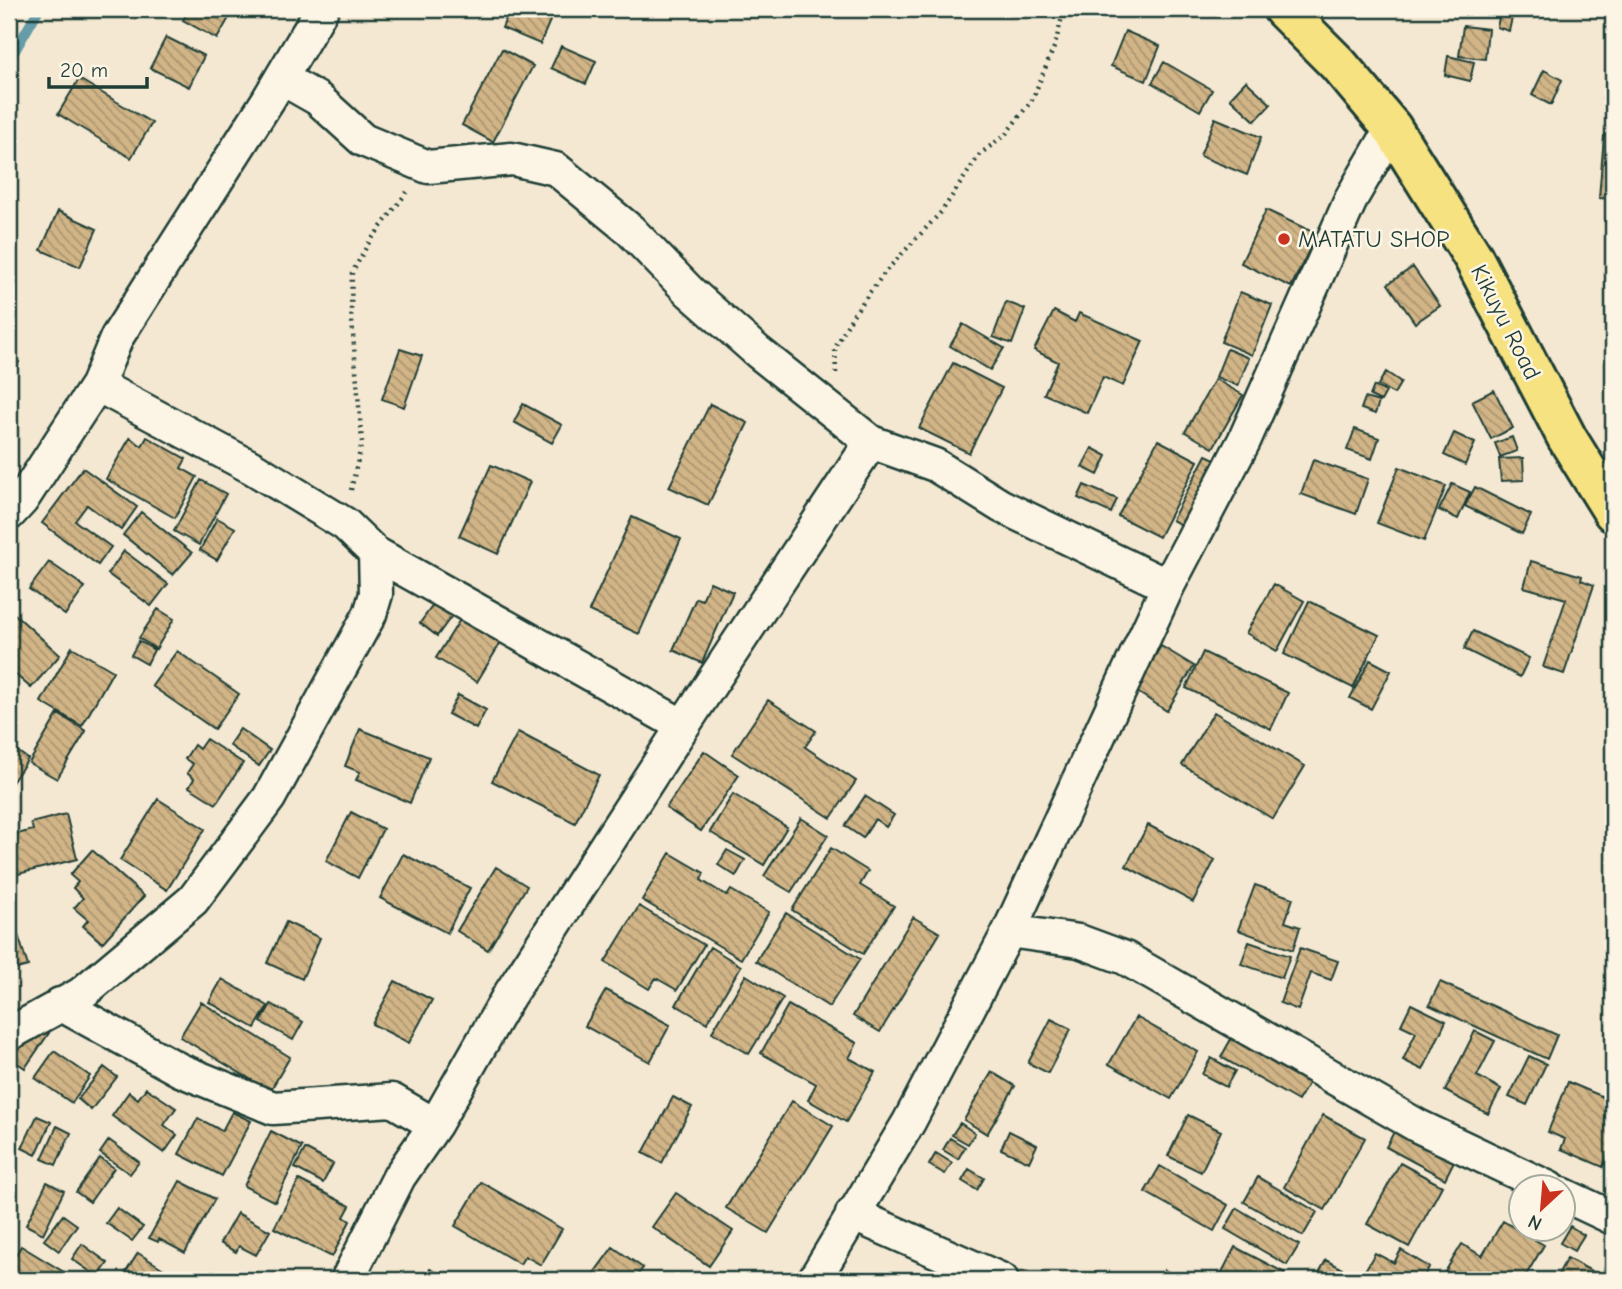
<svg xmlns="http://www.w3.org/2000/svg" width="1622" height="1289" font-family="'Comic Neue',sans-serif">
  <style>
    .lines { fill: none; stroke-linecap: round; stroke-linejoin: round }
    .stream { stroke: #659ca7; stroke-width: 10 }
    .building { fill: url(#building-back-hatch); stroke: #1f3d34; stroke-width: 2 }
    .minor-casing { stroke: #1f3d34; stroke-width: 37 }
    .major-casing { stroke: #1f3d34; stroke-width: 44 }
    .path { stroke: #1f3d34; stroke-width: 4.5; stroke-dasharray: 2 5; stroke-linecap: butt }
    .minor { stroke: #fcf5e5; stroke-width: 32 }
    .major { stroke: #f7e281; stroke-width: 38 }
    .poi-dot { fill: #c8321e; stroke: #fcf5e5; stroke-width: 2.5 }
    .labels { text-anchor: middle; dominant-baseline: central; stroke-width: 5; stroke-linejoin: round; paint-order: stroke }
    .poi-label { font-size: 24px; fill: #1f3d34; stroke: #fcf5e5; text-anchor: start }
    .street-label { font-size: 24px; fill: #1f3d34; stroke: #fcf5e5 }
  </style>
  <defs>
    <pattern id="building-back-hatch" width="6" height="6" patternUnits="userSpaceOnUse" patternTransform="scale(1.75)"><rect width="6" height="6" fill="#d2b587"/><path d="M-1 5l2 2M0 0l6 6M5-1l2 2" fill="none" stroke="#aa946f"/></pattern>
  </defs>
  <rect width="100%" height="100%" fill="#f4e8d2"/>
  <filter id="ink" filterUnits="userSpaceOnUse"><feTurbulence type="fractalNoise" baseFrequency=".0143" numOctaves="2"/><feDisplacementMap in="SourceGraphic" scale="14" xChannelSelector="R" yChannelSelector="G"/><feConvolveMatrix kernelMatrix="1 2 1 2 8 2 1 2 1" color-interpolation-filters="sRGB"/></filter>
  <g filter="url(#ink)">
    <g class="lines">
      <path class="stream" d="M9,61L39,9"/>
    </g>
    <path class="building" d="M189,9H234L217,39L183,20Z
      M510,9H555L540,44L502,28Z
      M1501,9H1514L1509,31L1497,27Z
      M1463,26L1488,29L1485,59L1459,56Z
      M1125,31L1160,46L1146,81L1111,66Z
      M166,37L204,56L189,87L150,68Z
      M561,46L596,61L586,84L551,68Z
      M502,49L533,66L493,142L462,125Z
      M1448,56L1474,62L1470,81L1445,75Z
      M1164,62L1212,90L1200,111L1152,83Z
      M1544,70L1562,80L1551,105L1532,95Z
      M1613,73V103L1603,98Z
      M79,79L152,123L131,158L58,114Z
      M1246,81L1271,104L1255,121L1230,98Z
      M1215,118L1261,137L1247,175L1200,156Z
      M1604,136L1613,137V199L1599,198Z
      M1266,210L1317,234L1291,287L1241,263Z
      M58,211L97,229L80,267L41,250Z
      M1413,267L1440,306L1415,323L1388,284Z
      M1240,292L1272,305L1252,355L1221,342Z
      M1006,302L1025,309L1012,344L993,337Z
      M1054,311L1075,322L1079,313L1143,341L1123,386L1103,377L1087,413L1044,394L1058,362L1034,350Z
      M963,324L1004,348L990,370L950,346Z
      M400,349L422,356L404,407L382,399Z
      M1227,349L1249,358L1238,386L1216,377Z
      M9,357L19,362L9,381Z
      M953,363L1002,388L969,453L919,428Z
      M1386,372L1401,382L1394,394L1378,385Z
      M1215,379L1243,395L1213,448L1185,432Z
      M1374,386L1386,392L1381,401L1370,396Z
      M1494,390L1513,428L1491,439L1472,401Z
      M1365,398L1379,402L1375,414L1361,409Z
      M523,404L562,425L552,443L514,422Z
      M710,404L748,423L708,505L669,487Z
      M1355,429L1379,438L1372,459L1347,450Z
      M1454,433L1475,443L1465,465L1444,455Z
      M147,437L186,459L181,468L197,477L175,518L106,479L130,438L142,446Z
      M1512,437L1517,451L1500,457L1495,443Z
      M1158,440L1198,461L1159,537L1118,516Z
      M1092,448L1107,456L1098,475L1082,467Z
      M1206,455L1221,462L1187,528L1172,520Z
      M1523,458L1524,480L1501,481L1499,459Z
      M1313,460L1368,479L1356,514L1301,494Z
      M491,465L530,482L498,554L459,536Z
      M1399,467L1446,486L1424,541L1377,523Z
      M83,468L137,507L121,530L87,505L75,521L111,547L98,565L42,523Z
      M201,480L226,494L199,545L174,531Z
      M1452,484L1470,492L1458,519L1439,510Z
      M1084,485L1117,499L1111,513L1078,498Z
      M1475,487L1531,515L1522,534L1465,506Z
      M141,512L192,553L173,575L123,535Z
      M632,517L681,539L639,634L589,611Z
      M217,518L235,528L217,560L200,550Z
      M124,551L168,584L151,606L108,574Z
      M1531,561L1582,576L1581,580L1594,585L1564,674L1543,667L1566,599L1524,587Z
      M49,562L85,587L65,615L29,589Z
      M710,582L733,592L702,663L673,650L696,598L702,600Z
      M1274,584L1304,601L1277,651L1246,633Z
      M438,598L456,610L437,636L420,623Z
      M1309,601L1379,635L1353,688L1284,654Z
      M9,609L60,655L31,688L9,669Z
      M158,609L174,619L156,649L139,638Z
      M461,618L501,642L477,682L436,658Z
      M1473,631L1529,658L1520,677L1464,649Z
      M139,641L154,650L147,664L131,655Z
      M1161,646L1194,666L1167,711L1134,690Z
      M72,647L113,671L82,726L41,702Z
      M177,651L239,694L214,729L152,686Z
      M1203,652L1288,693L1271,729L1186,688Z
      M1370,660L1391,671L1371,709L1350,698Z
      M458,695L486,710L476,729L448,714Z
      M768,700L816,731L805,747L856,781L831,818L732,754Z
      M1214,712L1305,766L1273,819L1182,765Z
      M58,714L86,731L57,779L29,763Z
      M240,729L270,750L259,766L229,745Z
      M360,729L429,757L410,803L356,780L360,772L345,766Z
      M518,732L599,775L575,823L492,781Z
      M206,739L243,763L216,804L189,787L194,779L187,773L193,764L185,759L194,745L199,749Z
      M12,747L28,759L9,787V752Z
      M704,751L739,775L701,831L666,808Z
      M733,794L787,827L764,865L710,832Z
      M865,796L894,815L886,827L875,819L863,838L845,826Z
      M158,799L205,829L167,890L120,860Z
      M351,812L383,829L358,878L326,861Z
      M66,814L77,859L18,874L9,836L33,830L31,823Z
      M801,818L828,835L791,892L764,876Z
      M1148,825L1215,860L1193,902L1126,866Z
      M831,848L868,871L860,885L894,906L863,954L792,910Z
      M92,850L144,896L102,943L83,926L88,920L74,908L83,898L73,888L78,882L70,875Z
      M727,850L745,860L736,876L718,865Z
      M670,853L704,873L701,880L727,896L731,890L769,912L741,959L642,900Z
      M403,854L470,888L447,933L380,898Z
      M496,867L527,886L488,950L457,931Z
      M1255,885L1293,898L1285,922L1300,927L1293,950L1238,930Z
      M639,906L704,945L677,990L656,978L649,989L605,962Z
      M11,913L28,966L9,971V914Z
      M786,913L860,959L829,1007L756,961Z
      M913,917L940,933L880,1032L853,1016Z
      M286,922L320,938L302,979L267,963Z
      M1249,942L1290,956L1282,978L1241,964Z
      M710,947L741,966L707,1023L676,1005Z
      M1300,948L1338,961L1331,980L1311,973L1298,1010L1280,1003Z
      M746,975L783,998L749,1054L712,1032Z
      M222,979L268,1006L255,1028L209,1002Z
      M395,981L432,1000L409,1043L372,1024Z
      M1440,982L1557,1035L1547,1059L1429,1005Z
      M606,990L670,1025L650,1062L585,1026Z
      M201,1002L290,1057L270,1091L180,1037Z
      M271,1004L303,1022L293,1040L261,1022Z
      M1411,1004L1446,1021L1423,1070L1403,1060L1416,1032L1401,1025Z
      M788,1005L857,1043L849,1058L875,1072L846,1122L808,1100L816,1084L761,1053Z
      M1136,1017L1198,1052L1171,1099L1109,1064Z
      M1051,1019L1071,1029L1048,1073L1028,1063Z
      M35,1024L49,1033L25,1068L12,1059Z
      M1475,1031L1495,1041L1477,1076L1501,1089L1488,1114L1445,1091Z
      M1235,1032L1312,1077L1298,1101L1221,1057Z
      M54,1051L90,1076L72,1103L35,1078Z
      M1529,1056L1546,1064L1527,1105L1509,1097Z
      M1211,1058L1235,1071L1226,1087L1202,1074Z
      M104,1067L117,1077L91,1110L78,1099Z
      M992,1072L1015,1086L987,1134L964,1120Z
      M1568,1082L1613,1101V1143L1603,1167L1561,1149L1565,1139L1548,1132Z
      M146,1088L176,1108L164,1125L177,1135L164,1153L112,1116L129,1092L138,1099Z
      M673,1097L692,1107L662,1163L643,1153Z
      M792,1101L833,1126L768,1233L726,1208Z
      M232,1112L251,1121L222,1176L179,1154L198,1118L222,1131Z
      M1188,1115L1221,1131L1201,1172L1168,1156Z
      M1323,1115L1365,1138L1325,1210L1284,1187Z
      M37,1116L51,1122L36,1155L22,1148Z
      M960,1123L975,1133L968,1144L952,1135Z
      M57,1126L71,1133L56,1165L42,1159Z
      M1396,1128L1455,1159L1445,1179L1386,1147Z
      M271,1131L302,1147L275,1202L244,1186Z
      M1009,1131L1037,1145L1029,1162L1001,1149Z
      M950,1138L965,1147L958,1159L943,1150Z
      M109,1140L139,1162L130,1174L100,1153Z
      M305,1149L333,1164L323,1183L295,1168Z
      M936,1153L952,1163L945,1174L929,1165Z
      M100,1158L114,1168L90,1202L76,1192Z
      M1400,1163L1442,1186L1409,1247L1367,1224Z
      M1160,1166L1228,1205L1214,1231L1145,1192Z
      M969,1169L984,1178L977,1190L962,1181Z
      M1258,1177L1317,1212L1303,1236L1244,1202Z
      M299,1180L350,1206L344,1217L350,1221L332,1257L274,1228Z
      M180,1181L215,1199L185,1253L159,1239L158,1242L149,1238Z
      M47,1182L64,1191L43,1234L26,1225Z
      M481,1182L562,1229L541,1265L525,1256L520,1264L455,1226Z
      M676,1193L733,1231L709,1266L652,1227Z
      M117,1208L143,1227L132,1241L106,1223Z
      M1237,1208L1299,1245L1287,1265L1225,1229Z
      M237,1213L270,1231L256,1255L239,1246L236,1252L220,1243Z
      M63,1215L77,1225L59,1251L44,1240Z
      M1503,1221L1544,1245L1523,1280H1458L1445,1272L1462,1244L1482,1256Z
      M1570,1226L1584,1235L1574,1251L1560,1243Z
      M82,1244L108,1263L98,1277L72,1259Z
      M1611,1245H1613V1273L1604,1270Z
      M21,1246L77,1280H9V1266Z
      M613,1247L643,1268L634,1280H589Z
      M1235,1247L1285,1273L1282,1280H1218Z
      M1401,1250L1429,1267L1422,1280H1374L1363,1274L1375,1253L1394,1263Z
      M138,1253L178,1278L177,1280H121Z
      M1567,1258L1608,1280H1555Z
      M1326,1260L1362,1280H1315Z
      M430,1269L452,1280H425Z
      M1165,1270L1183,1280H1160Z
      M704,1273L719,1280H700Z"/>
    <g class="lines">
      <defs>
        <path id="minor" d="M281,78L318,99L363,140L428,167L512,159L556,169L630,230L690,292L758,352L871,442L935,465L1001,506L1168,586
          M9,514L22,500L97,385L117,337L268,100L322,9
          M375,553L683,726
          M1009,931L1079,941L1125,958L1418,1126L1549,1188
          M60,1004L180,1070L273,1108L392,1100L435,1125
          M9,1034L81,994L193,900L269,798L370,614L376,594L375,553L345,524L253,468L97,385
          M1562,1194L1613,1218
          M852,1214L1002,1280
          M347,1280L399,1177L435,1125L508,997L683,726L871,442
          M814,1280L909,1122L1009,931L1168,586L1244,441L1352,197L1392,128"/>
        <path id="major" d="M1283,9L1338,64L1392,128L1473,257L1567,438L1613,512"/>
      </defs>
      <use href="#minor" class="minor-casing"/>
      <use href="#major" class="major-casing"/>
      <path class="path" d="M836,373L835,348L853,315L886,271L942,211L980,154L1005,135L1032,100L1055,45L1064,9
        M351,490L362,442L351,310L352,273L368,244L407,192"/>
      <use href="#minor" class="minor"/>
      <use href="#major" class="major"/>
    </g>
  </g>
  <circle class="poi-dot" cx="1284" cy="239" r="7"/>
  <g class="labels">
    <g class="poi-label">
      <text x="1298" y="239">MATATU SHOP</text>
    </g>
    <g class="street-label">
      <text transform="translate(1506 322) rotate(63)">Kikuyu Road</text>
    </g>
  </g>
  <rect width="1622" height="1289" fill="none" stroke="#fcf5e5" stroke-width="35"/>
  <rect x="18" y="18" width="1587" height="1254" fill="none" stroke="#1f3d34" stroke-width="2.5" filter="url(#ink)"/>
  <g transform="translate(1542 1208) rotate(206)"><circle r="33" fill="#fcf5e5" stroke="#a4ab9e" stroke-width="2"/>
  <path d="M0-5L12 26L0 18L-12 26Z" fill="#c8321e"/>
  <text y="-10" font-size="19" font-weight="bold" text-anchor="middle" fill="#1f3d34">N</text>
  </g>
  <path d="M49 77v10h98v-10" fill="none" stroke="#1f3d34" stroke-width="3.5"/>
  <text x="60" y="77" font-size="21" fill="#1f3d34" stroke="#fcf5e5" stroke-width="5" paint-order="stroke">20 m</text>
</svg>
